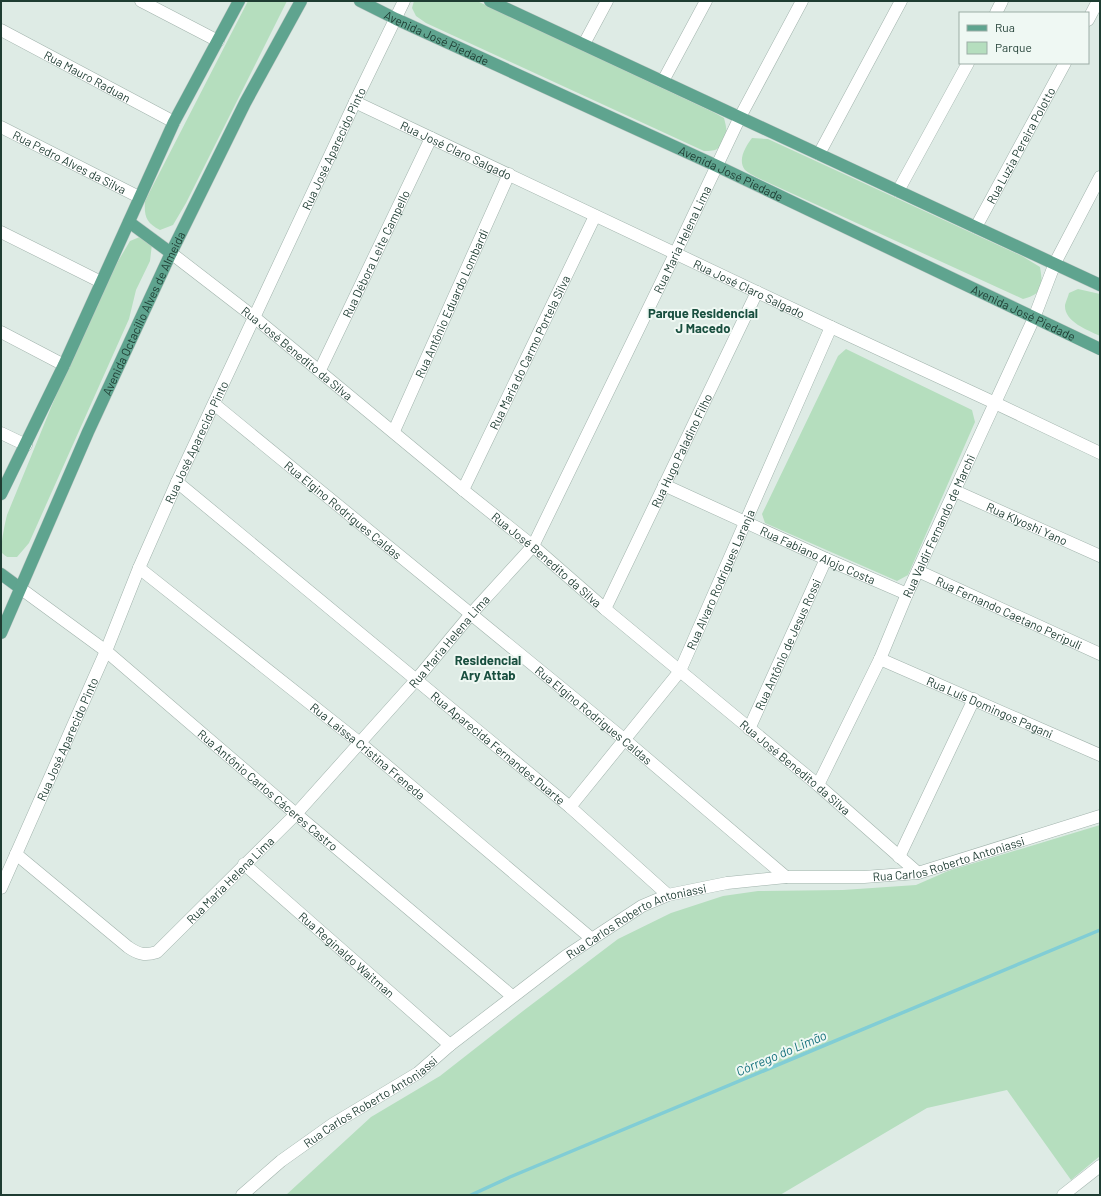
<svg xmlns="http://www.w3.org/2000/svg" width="1101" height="1196" font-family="Barlow,sans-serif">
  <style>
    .green { fill: #b5debe }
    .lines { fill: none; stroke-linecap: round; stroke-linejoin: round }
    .stream { stroke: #81cdd5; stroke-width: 3.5 }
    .minor-casing { stroke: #a1b3ac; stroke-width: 13 }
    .primary-casing { stroke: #c0c8c6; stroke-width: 13 }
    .minor { stroke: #fff; stroke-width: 12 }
    .primary { stroke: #5fa48f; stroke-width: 12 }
    .labels { text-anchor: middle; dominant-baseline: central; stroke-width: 4; stroke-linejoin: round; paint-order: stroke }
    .street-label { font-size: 12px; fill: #1e3c32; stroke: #eff8f3 }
    .neighbourhood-label { font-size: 13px; font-weight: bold; fill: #194f3f; stroke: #eff8f3 }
    .water-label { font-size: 13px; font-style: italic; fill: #14707c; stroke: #eff8f3 }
  </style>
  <rect width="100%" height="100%" fill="#deebe5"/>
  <path class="green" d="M248,1H287L186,203L173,225L160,230C146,223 144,216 145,201Z
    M414,1H477L713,112L724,118C727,129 730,143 717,149C714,151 707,151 704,151L426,23L416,16L412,8Z
    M752,138L768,139L1022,256L1040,267C1043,286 1044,293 1023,299L756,177C753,175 748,173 745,170C737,160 746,146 752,138Z
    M142,236L152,244L150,261L136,290L129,319L29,543L17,557H7C6,556 4,555 2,553C0,546 5,523 7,515L75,349L114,268L130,241Z
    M1078,289L1100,294V336C1088,330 1064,322 1065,305C1066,301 1068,297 1069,293Z
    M846,349L972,410L975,422L908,575L897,581L765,523L762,514L838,356Z
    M1100,825V1156L1071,1180L1007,1090L927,1108L780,1195H286L371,1117L440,1076L523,1011L618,939L671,913L723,896L758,891L843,890L916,885L948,871Z"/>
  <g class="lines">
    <path class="stream" d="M471,1195L510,1177L1100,930"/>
    <defs>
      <g id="minor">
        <path d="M141,1L218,41"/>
        <path d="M996,13L1002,1"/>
        <path d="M1088,20L1098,1"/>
        <path id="s1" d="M1,30L174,122"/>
        <path d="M584,44L607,1"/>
        <path d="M663,81L706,1"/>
        <path id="s2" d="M355,102L831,327L995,403L1100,453"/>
        <path id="s3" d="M1,127L139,197"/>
        <path d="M819,154L901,1"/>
        <path d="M898,191L968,63"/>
        <path id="s4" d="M976,227L1065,63"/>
        <path d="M1,232L101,282"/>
        <path id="s5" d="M171,253L254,317L463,490L533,546L605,609L818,785L918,873"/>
        <path d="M1,332L64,365"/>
        <path id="s6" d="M320,370L431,138"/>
        <path id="s7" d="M214,404L625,740L786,877"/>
        <path id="s8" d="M394,431L509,174"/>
        <path d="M1,433L26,445"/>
        <path id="s9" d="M177,482L570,807L668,895"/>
        <path id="s10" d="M664,485L826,559L907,594"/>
        <path id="s11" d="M463,490L595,216"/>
        <path id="s12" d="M955,491L1100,556"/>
        <path id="s13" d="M139,568L360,743L592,939"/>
        <path id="s14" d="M918,571L1100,654"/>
        <path id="s15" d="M20,588L106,651L296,814L512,996"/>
        <path id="s16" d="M605,609L757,292"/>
        <path id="s17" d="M880,659L1100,755"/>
        <path id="s18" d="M749,729L826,559"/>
        <path id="s19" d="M818,785L880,659L907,594L1034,318L1055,263L1100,177"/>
        <path id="s20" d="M570,807L680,671L831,327"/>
        <path id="s21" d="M16,854L128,947C138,954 145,956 157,952L296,814L416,680L471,614L533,546L675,254L740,117L802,1"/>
        <path d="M899,857L974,699"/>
        <path id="s22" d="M244,864L450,1045"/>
        <path id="s23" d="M1,888L106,651L139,568L177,482L355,102L404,1"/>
        <path id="s24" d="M242,1195L281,1161L333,1124L418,1073L450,1045L566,956L642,906L668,895L727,883L786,877H864L918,873L1100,816"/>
        <path d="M1063,1195L1100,1166"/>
      </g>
      <g id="primary">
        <path id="s25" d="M360,1L396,19L717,166L1100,349"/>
        <path d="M490,1L1100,285"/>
        <path d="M129,222L171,253"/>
        <path d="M1,494L64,365L174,122L239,1"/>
        <path d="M1,574L20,588"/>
        <path id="s26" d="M1,633L88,432L171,253L245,103L301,1"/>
      </g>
    </defs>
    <use href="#minor" class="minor-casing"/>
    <use href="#primary" class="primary-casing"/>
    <use href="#minor" class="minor"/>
    <use href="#primary" class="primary"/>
  </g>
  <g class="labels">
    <g class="street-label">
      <text stroke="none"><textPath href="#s25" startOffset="85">Avenida José Piedade</textPath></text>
      <text stroke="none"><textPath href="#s1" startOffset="98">Rua Mauro Raduan</textPath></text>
      <text stroke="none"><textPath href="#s4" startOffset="93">Rua Luzia Pereira Polotto</textPath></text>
      <text stroke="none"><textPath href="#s23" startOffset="811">Rua José Aparecido Pinto</textPath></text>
      <text stroke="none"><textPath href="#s2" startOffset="112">Rua José Claro Salgado</textPath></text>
      <text stroke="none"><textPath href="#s3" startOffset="77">Rua Pedro Alves da Silva</textPath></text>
      <text stroke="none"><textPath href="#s25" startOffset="409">Avenida José Piedade</textPath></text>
      <text stroke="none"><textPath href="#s21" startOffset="1071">Rua Maria Helena Lima</textPath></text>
      <text stroke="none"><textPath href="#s6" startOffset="129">Rua Débora Leite Campello</textPath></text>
      <text stroke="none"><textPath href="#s2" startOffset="436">Rua José Claro Salgado</textPath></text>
      <text stroke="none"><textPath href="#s8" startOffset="140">Rua Antônio Eduardo Lombardi</textPath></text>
      <text stroke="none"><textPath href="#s26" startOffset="350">Avenida Octacilio Alves de Almeida</textPath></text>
      <text stroke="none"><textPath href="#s25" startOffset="733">Avenida José Piedade</textPath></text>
      <text stroke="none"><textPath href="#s5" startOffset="161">Rua José Benedito da Silva</textPath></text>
      <text stroke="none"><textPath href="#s11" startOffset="153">Rua Maria do Carmo Portela Silva</textPath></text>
      <text stroke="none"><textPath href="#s23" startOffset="487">Rua José Aparecido Pinto</textPath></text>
      <text stroke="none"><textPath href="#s16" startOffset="176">Rua Hugo Paladino Filho</textPath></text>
      <text stroke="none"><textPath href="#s7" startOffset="167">Rua Elgino Rodrigues Caldas</textPath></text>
      <text stroke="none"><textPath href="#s12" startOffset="79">Rua Klyoshi Yano</textPath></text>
      <text stroke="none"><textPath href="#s19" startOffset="286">Rua Valdir Fernando de Marchi</textPath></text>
      <text stroke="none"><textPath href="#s10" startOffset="169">Rua Fabiano Alojo Costa</textPath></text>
      <text stroke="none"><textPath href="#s5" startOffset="485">Rua José Benedito da Silva</textPath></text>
      <text stroke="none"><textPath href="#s20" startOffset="275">Rua Alvaro Rodrigues Laranja</textPath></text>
      <text stroke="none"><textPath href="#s14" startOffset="100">Rua Fernando Caetano Peripuli</textPath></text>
      <text stroke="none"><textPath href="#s21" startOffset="603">Rua Maria Helena Lima</textPath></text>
      <text stroke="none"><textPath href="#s18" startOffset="93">Rua Antônio de Jesus Rossi</textPath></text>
      <text stroke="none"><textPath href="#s17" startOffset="120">Rua Luís Domingos Pagani</textPath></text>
      <text stroke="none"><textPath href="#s7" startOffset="491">Rua Elgino Rodrigues Caldas</textPath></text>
      <text stroke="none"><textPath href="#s23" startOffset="163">Rua José Aparecido Pinto</textPath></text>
      <text stroke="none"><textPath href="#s9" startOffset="417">Rua Aparecida Fernandes Duarte</textPath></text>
      <text stroke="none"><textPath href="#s13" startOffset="293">Rua Laissa Cristina Freneda</textPath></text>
      <text stroke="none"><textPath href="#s5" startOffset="809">Rua José Benedito da Silva</textPath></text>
      <text stroke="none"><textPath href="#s15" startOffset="320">Rua Antônio Carlos Cáceres Castro</textPath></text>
      <text stroke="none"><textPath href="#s24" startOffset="807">Rua Carlos Roberto Antoniassi</textPath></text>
      <text stroke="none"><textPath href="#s21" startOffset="279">Rua Maria Helena Lima</textPath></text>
      <text stroke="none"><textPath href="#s24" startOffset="483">Rua Carlos Roberto Antoniassi</textPath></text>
      <text stroke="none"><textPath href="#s22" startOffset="137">Rua Reginaldo Waitman</textPath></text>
      <text stroke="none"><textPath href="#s24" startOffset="159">Rua Carlos Roberto Antoniassi</textPath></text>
    </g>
    <g class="neighbourhood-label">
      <text x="703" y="313">Parque Residencial<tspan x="703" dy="15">J Macedo</tspan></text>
      <text x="488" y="660">Residencial<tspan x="488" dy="15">Ary Attab</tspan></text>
    </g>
    <g class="water-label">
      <text transform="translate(781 1053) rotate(-23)">Córrego do Limão</text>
    </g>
  </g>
  <rect width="1101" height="1196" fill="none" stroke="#1e3c32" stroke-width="4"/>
  <rect x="959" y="12" width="130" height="52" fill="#eff8f3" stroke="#9bada6"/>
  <rect x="967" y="25" width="20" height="6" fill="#5fa48f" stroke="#9bada6"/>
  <text x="995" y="32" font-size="12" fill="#1e3c32">Rua</text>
  <rect x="967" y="42" width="20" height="12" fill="#b5debe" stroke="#9bada6"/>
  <text x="995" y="52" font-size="12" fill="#1e3c32">Parque</text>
</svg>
